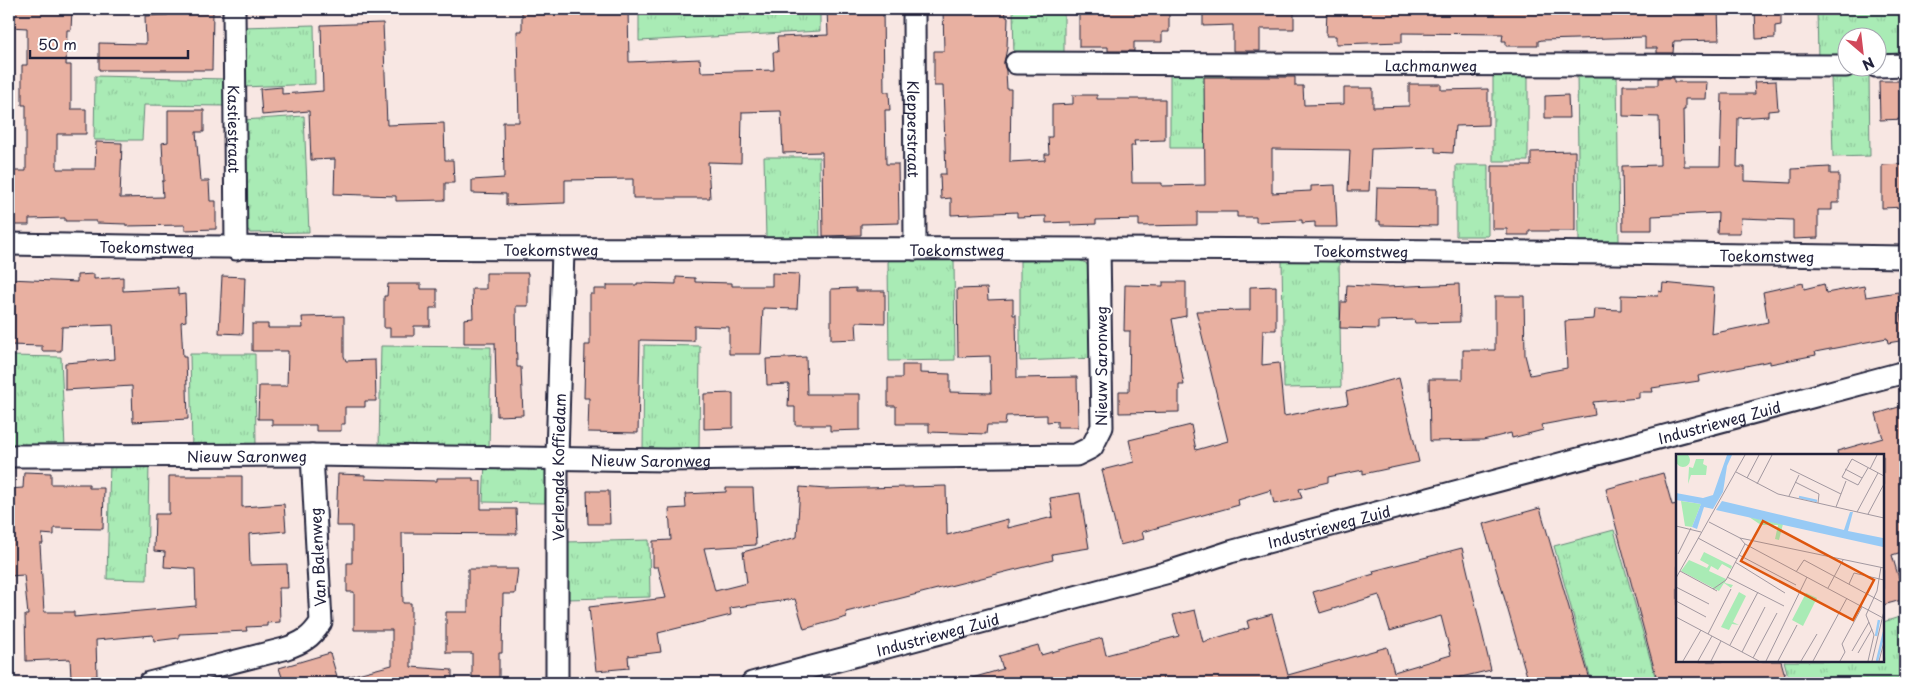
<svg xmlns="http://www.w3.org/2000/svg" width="1914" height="692" font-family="'Playpen Sans',sans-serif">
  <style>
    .grass { fill: url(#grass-tufts); stroke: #668678 }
    .building { fill: #e8b0a1; stroke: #22223b }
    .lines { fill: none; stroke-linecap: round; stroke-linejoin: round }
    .street-casing { stroke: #22223b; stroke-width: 25 }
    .street { stroke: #fff; stroke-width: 21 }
    .labels { text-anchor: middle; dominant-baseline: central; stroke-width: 4; stroke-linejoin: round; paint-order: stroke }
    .street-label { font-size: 15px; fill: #22223b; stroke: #fff }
    .inset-river { fill: none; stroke: #98caf5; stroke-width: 2.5 }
    .inset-road { fill: none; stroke: #a298a0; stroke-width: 1 }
    .view { fill: #de560e; fill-opacity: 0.15; stroke: #de560e; stroke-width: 2.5 }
    .inset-edge { fill: none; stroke: #22223b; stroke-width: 2.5 }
  </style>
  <defs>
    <pattern id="grass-tufts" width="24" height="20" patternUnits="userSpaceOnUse" patternTransform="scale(1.25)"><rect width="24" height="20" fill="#a9ebb5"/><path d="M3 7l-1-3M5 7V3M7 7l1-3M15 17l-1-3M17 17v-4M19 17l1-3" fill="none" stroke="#91c99d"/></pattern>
  </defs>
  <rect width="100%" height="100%" fill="#f8e7e3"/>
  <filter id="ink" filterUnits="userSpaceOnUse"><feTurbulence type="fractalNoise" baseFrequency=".02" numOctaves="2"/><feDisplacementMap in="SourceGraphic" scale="10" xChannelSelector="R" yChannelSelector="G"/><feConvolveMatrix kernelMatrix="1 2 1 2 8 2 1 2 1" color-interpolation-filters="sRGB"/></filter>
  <g filter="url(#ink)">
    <path class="grass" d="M639,9H820V31L639,41Z
      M1013,9H1064V55L1014,57Z
      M1817,9H1905V56L1877,57L1876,38H1846V58L1818,59Z
      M314,25L315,84L243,87L242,27Z
      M1231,70L1232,148H1170V71Z
      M1493,72H1528V161H1493Z
      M1577,73H1617L1619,241H1579Z
      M1831,75H1869L1870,156L1833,157Z
      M95,76L226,79V106L144,105L142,140H94Z
      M304,116L309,232L250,233L246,227L243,120Z
      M764,157H819L820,239L771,241L766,238Z
      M1456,165H1488V236H1456Z
      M954,258L955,360L889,361L888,259Z
      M1339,259L1341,387L1284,388L1282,260Z
      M1078,260L1086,263L1091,272L1096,358L1020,361V261Z
      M644,345L700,346L699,452H643Z
      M381,346L491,347L489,449L379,447Z
      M190,354H255L256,448L192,449Z
      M9,356L61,357L65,449L9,450Z
      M110,461L149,462L147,580L107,579Z
      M485,462L544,463L546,469L545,503L483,502Z
      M1614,530L1657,683H1592L1554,546Z
      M649,540L650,597L566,599L565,542Z
      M1903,616L1905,620V683H1790L1784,661H1883V622Z"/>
    <path class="building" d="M9,9H72L71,30H67L66,65H71V109H86V134H57V169H95L96,142L122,143L120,198L163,197L162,181H164L162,143L168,142V110H204V132H196L200,181H209L210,201H216V229L185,230V225L126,226V224L96,223V221H65V218L29,219V225H9V171H26V105H22V65H27V28L9,27Z
      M522,9H628L629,62L700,59L701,72L774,70L773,52H778L777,37L828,35L827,9H883L884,92H889L890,110H885L886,164H898L899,223L861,224V235L823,236L822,152L783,153L781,111L742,112L741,163L708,162L710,198H633V179L565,180V203L506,205V194L472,193V180L504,178L503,122H519L517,31H522Z
      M943,9H1005L1006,17H1008L1007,48L1004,63L1006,71L1007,89H1011L1010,162L1045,160V154H1049L1048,137H1052V105L1073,104V95H1097V99H1165V140L1134,141L1135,146H1131L1132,183H1162V186L1205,185L1204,77H1295V86H1303L1304,105L1344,104V88H1373V107L1409,106V84H1441V90L1488,89V125L1455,126L1453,153L1435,152V147L1371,149L1369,191H1348L1350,150L1272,149V193L1311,191V186L1335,185L1337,227H1315V222L1302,223V220L1256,222V217H1237V212H1197V225L1139,226V219L1096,220V224L1071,225V222L1046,223V216L1017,217V212L951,215V198L941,199L940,174H946L943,86H934V51H944Z
      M1109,9H1169V32H1162V42H1134V51H1108V47H1079V12H1109Z
      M1203,9H1294V29H1260V51H1233V25L1203,26Z
      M1327,9H1718L1719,40L1674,41L1673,53H1657V48H1645V37L1542,40L1538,41V46H1506V41H1502L1503,34L1402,33V42L1336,44V36H1326Z
      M1755,9H1781V25L1775,26V38L1756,39Z
      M213,11L212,70H99V43L146,44L145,16L168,15V12Z
      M383,23L387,125L444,123L445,160H453L454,183H445V200L396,201V196L334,194L335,159L311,160L309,111L262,115L260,89L282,87V94L323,91L321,25Z
      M1658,78H1674V82H1707L1706,99H1685V110H1683L1684,166H1720L1722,94H1755L1754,82L1776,81L1778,110L1768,111V116L1738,118L1737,167H1745V181L1792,183V169L1830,167V174H1839V203H1832V210H1818V238L1793,239V220L1741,218L1740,233H1717L1718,213L1652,216V230H1623L1622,166L1660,165L1659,117L1623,116V85H1658Z
      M1879,81H1902V87H1905V119L1880,120Z
      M1568,95L1569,118H1545V96Z
      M1575,151V231H1529V235H1507V229H1492V166H1531V152Z
      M1904,164L1905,207L1882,208V165Z
      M1377,188L1437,189V226L1380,225V221H1376Z
      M486,273H528V306H516L517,367H521L523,415L497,416L495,343H464V319L473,318L472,289H486Z
      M772,273L799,274L797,309L763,308L761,354H729V327L694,326V341L640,340L638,433L588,432L589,398H584L585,345H590V294H594V289H607V285H637V283L676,284V277L695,278V282L732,283V286H772Z
      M94,274V279L123,277V291L178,288V295L185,294L186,321L181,322L183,357H186L188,419L133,422L132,386L65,390V363L115,359L113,325L62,327L61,351H42V346L9,345V279L77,282V275Z
      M222,276L245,277L243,334L219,333Z
      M1163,282H1186V316L1172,319L1184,385H1179V412L1119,413V391H1129L1130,331H1124L1125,285L1163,286Z
      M1663,283L1714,288L1711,334L1768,322L1763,292L1803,283L1804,289L1824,284L1826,293L1864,286L1866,297L1898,292L1905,340L1888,343L1887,338L1815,352L1816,355L1770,364V361L1698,376L1699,381L1652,388L1653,392H1639V398L1593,402L1595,415L1541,425L1543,430L1512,438L1511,433L1483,440L1430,441L1429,379H1463V350H1495V296H1524L1525,355L1530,375L1567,368L1565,321L1594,319L1595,309L1621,310V295L1658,296L1659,291L1662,292Z
      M388,284H421V289H437V308H430V326H414V336H390V328H384V296H387Z
      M1459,284L1460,322L1415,323L1414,320L1378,321V329L1340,328L1341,302H1346L1347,285L1386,287Z
      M1276,286V330H1263L1262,365L1279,363L1284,416L1348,404L1346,392L1399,378L1419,462L1363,474V470L1328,477V482L1299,489L1302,498L1274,504L1271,490L1238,500L1239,505L1142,532L1144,539L1120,545L1102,470L1134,462L1129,440L1191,425L1196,450L1228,441L1196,311L1250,310V287Z
      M856,288V291H885V323L856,322L857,339L831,340V289Z
      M987,288L988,300L1013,299V315H1016L1017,378L1077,377L1078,427H1057V421L1047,422V415L1006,416L1005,425H987L986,434L929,432V424H896V406H888V378H902V365H920V373L950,374V392L991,393L990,356L958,357L957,289Z
      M344,316V356L346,361L375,360L376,401H365V407H345V424H341V431H316V425H272V419H258L259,386H287L288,351H252V324H268V328H303L302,317Z
      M806,357L807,394H860V430L830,431V425H795V407H788L789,384L767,385L766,359Z
      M733,393V428L704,429V394Z
      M1902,406L1905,417V551L1892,555L1905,599L1883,605V456H1838L1837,451L1883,438L1876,414Z
      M24,472L51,473V484H89V488H104L103,529L54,528V535L42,534L43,544H40L44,612H74V617L196,606L195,569L164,567L165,552L154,551L155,514H169V476H242V507L284,504L286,531L249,534L250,565L287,564L288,588H279L280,622L267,623V626L246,627L247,631L179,634V638L154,641L153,635L96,640L97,676L71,678L70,659L26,661L25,615H28L24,575L9,576V489L23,488Z
      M1663,473L1672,505L1678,504V661H1781L1787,683H1658L1606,489Z
      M338,474L365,475V479L394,480L437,481V478H473V481H481V509H516L517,534L402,533L403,603H411V667L452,670V683H343L342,678L392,665V630H354V592H347V563H352V526H336Z
      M946,486L947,535L1008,519V528L1053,517L1050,498L1080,493L1089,548L1052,554L1053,560L846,612L847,617L804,629L795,599L730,608L731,615L658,633L661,652L628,656L629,668L596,671L589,607L666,598L658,567H653V541L671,540L669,509L686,508L685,494L726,492V488H753L756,545L704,548L715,591L747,583L743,552L797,537L800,487L826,489Z
      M587,491H609L610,524H588Z
      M1540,508L1591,683H1529L1483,524Z
      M1462,548L1491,670L1453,679L1454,683H973L972,678L1003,669L999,656L1038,645L1041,655L1102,638L1106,655L1179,636L1173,615L1195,610L1203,642L1249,628L1247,621L1272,614L1288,675L1387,647L1394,672L1451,655L1441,616L1390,631L1379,595L1320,613L1313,592L1374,574L1373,571Z
      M468,569H518L515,594H503L502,653H499V683H472V653H446V612H468Z
      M330,653L339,683H284L279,668Z"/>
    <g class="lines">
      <defs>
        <g id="street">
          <path id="s1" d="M234,9L236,249"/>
          <path id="s2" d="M914,9L915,249"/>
          <path id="s3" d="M1016,63L1846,66"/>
          <path d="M1876,66L1905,65"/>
          <path id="s4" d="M9,244C371,251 733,248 1095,249C1365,249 1635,253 1905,257"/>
          <path id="s5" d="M9,456L312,455L666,460L1076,455L1092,447L1102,427L1099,249"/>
          <path d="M149,683L284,649C302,643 311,638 321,622L312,455"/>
          <path id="s6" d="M557,683V456L563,250"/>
          <path id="s7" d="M752,683L1169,572L1230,552L1905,372"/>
        </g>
      </defs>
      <use href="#street" class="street-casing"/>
      <use href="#street" class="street"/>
    </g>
  </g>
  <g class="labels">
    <g class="street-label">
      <text stroke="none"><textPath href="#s3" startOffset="415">Lachmanweg</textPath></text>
      <text stroke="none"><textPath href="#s1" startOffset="120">Kastiestraat</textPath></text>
      <text stroke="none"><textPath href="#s2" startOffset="120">Klepperstraat</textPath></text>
      <text stroke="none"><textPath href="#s4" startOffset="138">Toekomstweg</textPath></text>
      <text stroke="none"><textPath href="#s4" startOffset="948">Toekomstweg</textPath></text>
      <text stroke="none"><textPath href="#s4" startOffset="542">Toekomstweg</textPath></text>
      <text stroke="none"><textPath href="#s4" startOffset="1352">Toekomstweg</textPath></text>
      <text stroke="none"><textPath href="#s4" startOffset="1758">Toekomstweg</textPath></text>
      <text transform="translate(1100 366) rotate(-90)">Nieuw Saronweg</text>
      <text stroke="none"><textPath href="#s7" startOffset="1002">Industrieweg Zuid</textPath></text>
      <text stroke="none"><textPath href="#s5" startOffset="238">Nieuw Saronweg</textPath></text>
      <text stroke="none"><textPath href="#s5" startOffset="642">Nieuw Saronweg</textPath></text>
      <text stroke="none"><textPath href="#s6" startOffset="216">Verlengde Koffiedam</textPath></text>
      <text stroke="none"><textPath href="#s7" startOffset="598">Industrieweg Zuid</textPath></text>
      <text transform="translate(317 557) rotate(-93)">Van Balenweg</text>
      <text stroke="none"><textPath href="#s7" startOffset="192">Industrieweg Zuid</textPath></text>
    </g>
  </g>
  <g transform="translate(1676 454)">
    <rect width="208" height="208" fill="#f8e7e3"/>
    <path d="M0 6a7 7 0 1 1 14 0a7 7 0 1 1-14 0ZM20,5H28L27,10L31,12L30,21H15L12,30L13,13L17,14ZM5,47L25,50L16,73L9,72ZM73,63L107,70L103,86L99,85L102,71H85ZM28,98L56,112L55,115L46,110L42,116L35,112L33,117L50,125L49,129L57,131L55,134L48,129L43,137L5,117L13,106L31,114L33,111L24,106ZM63,138L70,142L57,168L63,171L56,170L53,176L45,173ZM130,139L141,144L127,172L116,166Z" fill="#a9ebb5"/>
    <path d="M51,1H56L51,12L47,38L37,55L28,53L21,75L16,73L25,50L0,46V39L27,44L37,41ZM46,47L168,76L174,58H177L172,77L207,84V93L40,56Z" fill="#98caf5"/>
    <path class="inset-river" d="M123,43L141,47M200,182L203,166M201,207L208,178"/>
    <path class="inset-road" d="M192,14L182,31L166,23L176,5L208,22M114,15L165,40M169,15L186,24M194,15L201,1M60,18L102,40L208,64M71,24L83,1M119,28L143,40L142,49M81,30L96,1M113,42L123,21M160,53L170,27M181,58L202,19M192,60L208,30M33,68L64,84L208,114M0,72L25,78M22,84L61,105M64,84L69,90L207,164M2,100L15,74M63,101L120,131M59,108L109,139M4,117L41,137M120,118L128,106L206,148M51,123L108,152M0,124L69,1M173,130L178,119L208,126M0,133L33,150M152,134L167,106M37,135L50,126L69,90M0,147L30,163M0,163L83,207M32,180L55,135M54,191L82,138M176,197L193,168M66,198L89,153M182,199L196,175M77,204L101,159M7,207L25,176M22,207L36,182M35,207L45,187M90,207L131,123M102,207L121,171M125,207L141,180M137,207L171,144M164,207L169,198L166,190L186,153M192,207L198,181L190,161L201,137L205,113M196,207L208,157M203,207L208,188"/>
    <path class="view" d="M87,67L198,126L177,166L65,107Z"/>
    <rect width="208" height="208" class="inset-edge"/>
  </g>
  <rect width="1914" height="692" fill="none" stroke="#fff" stroke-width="30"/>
  <rect x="15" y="15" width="1884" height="662" fill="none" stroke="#22223b" stroke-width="2" filter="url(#ink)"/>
  <g transform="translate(1862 52) rotate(152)"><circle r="24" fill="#ffffff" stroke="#a7a7b1"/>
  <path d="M0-4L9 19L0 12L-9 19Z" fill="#d1495b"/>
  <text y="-8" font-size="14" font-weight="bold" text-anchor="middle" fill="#22223b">N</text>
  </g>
  <path d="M30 50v8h158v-8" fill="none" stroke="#22223b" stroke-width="2.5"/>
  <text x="38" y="50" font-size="15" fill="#22223b" stroke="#ffffff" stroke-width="4" paint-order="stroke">50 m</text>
</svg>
